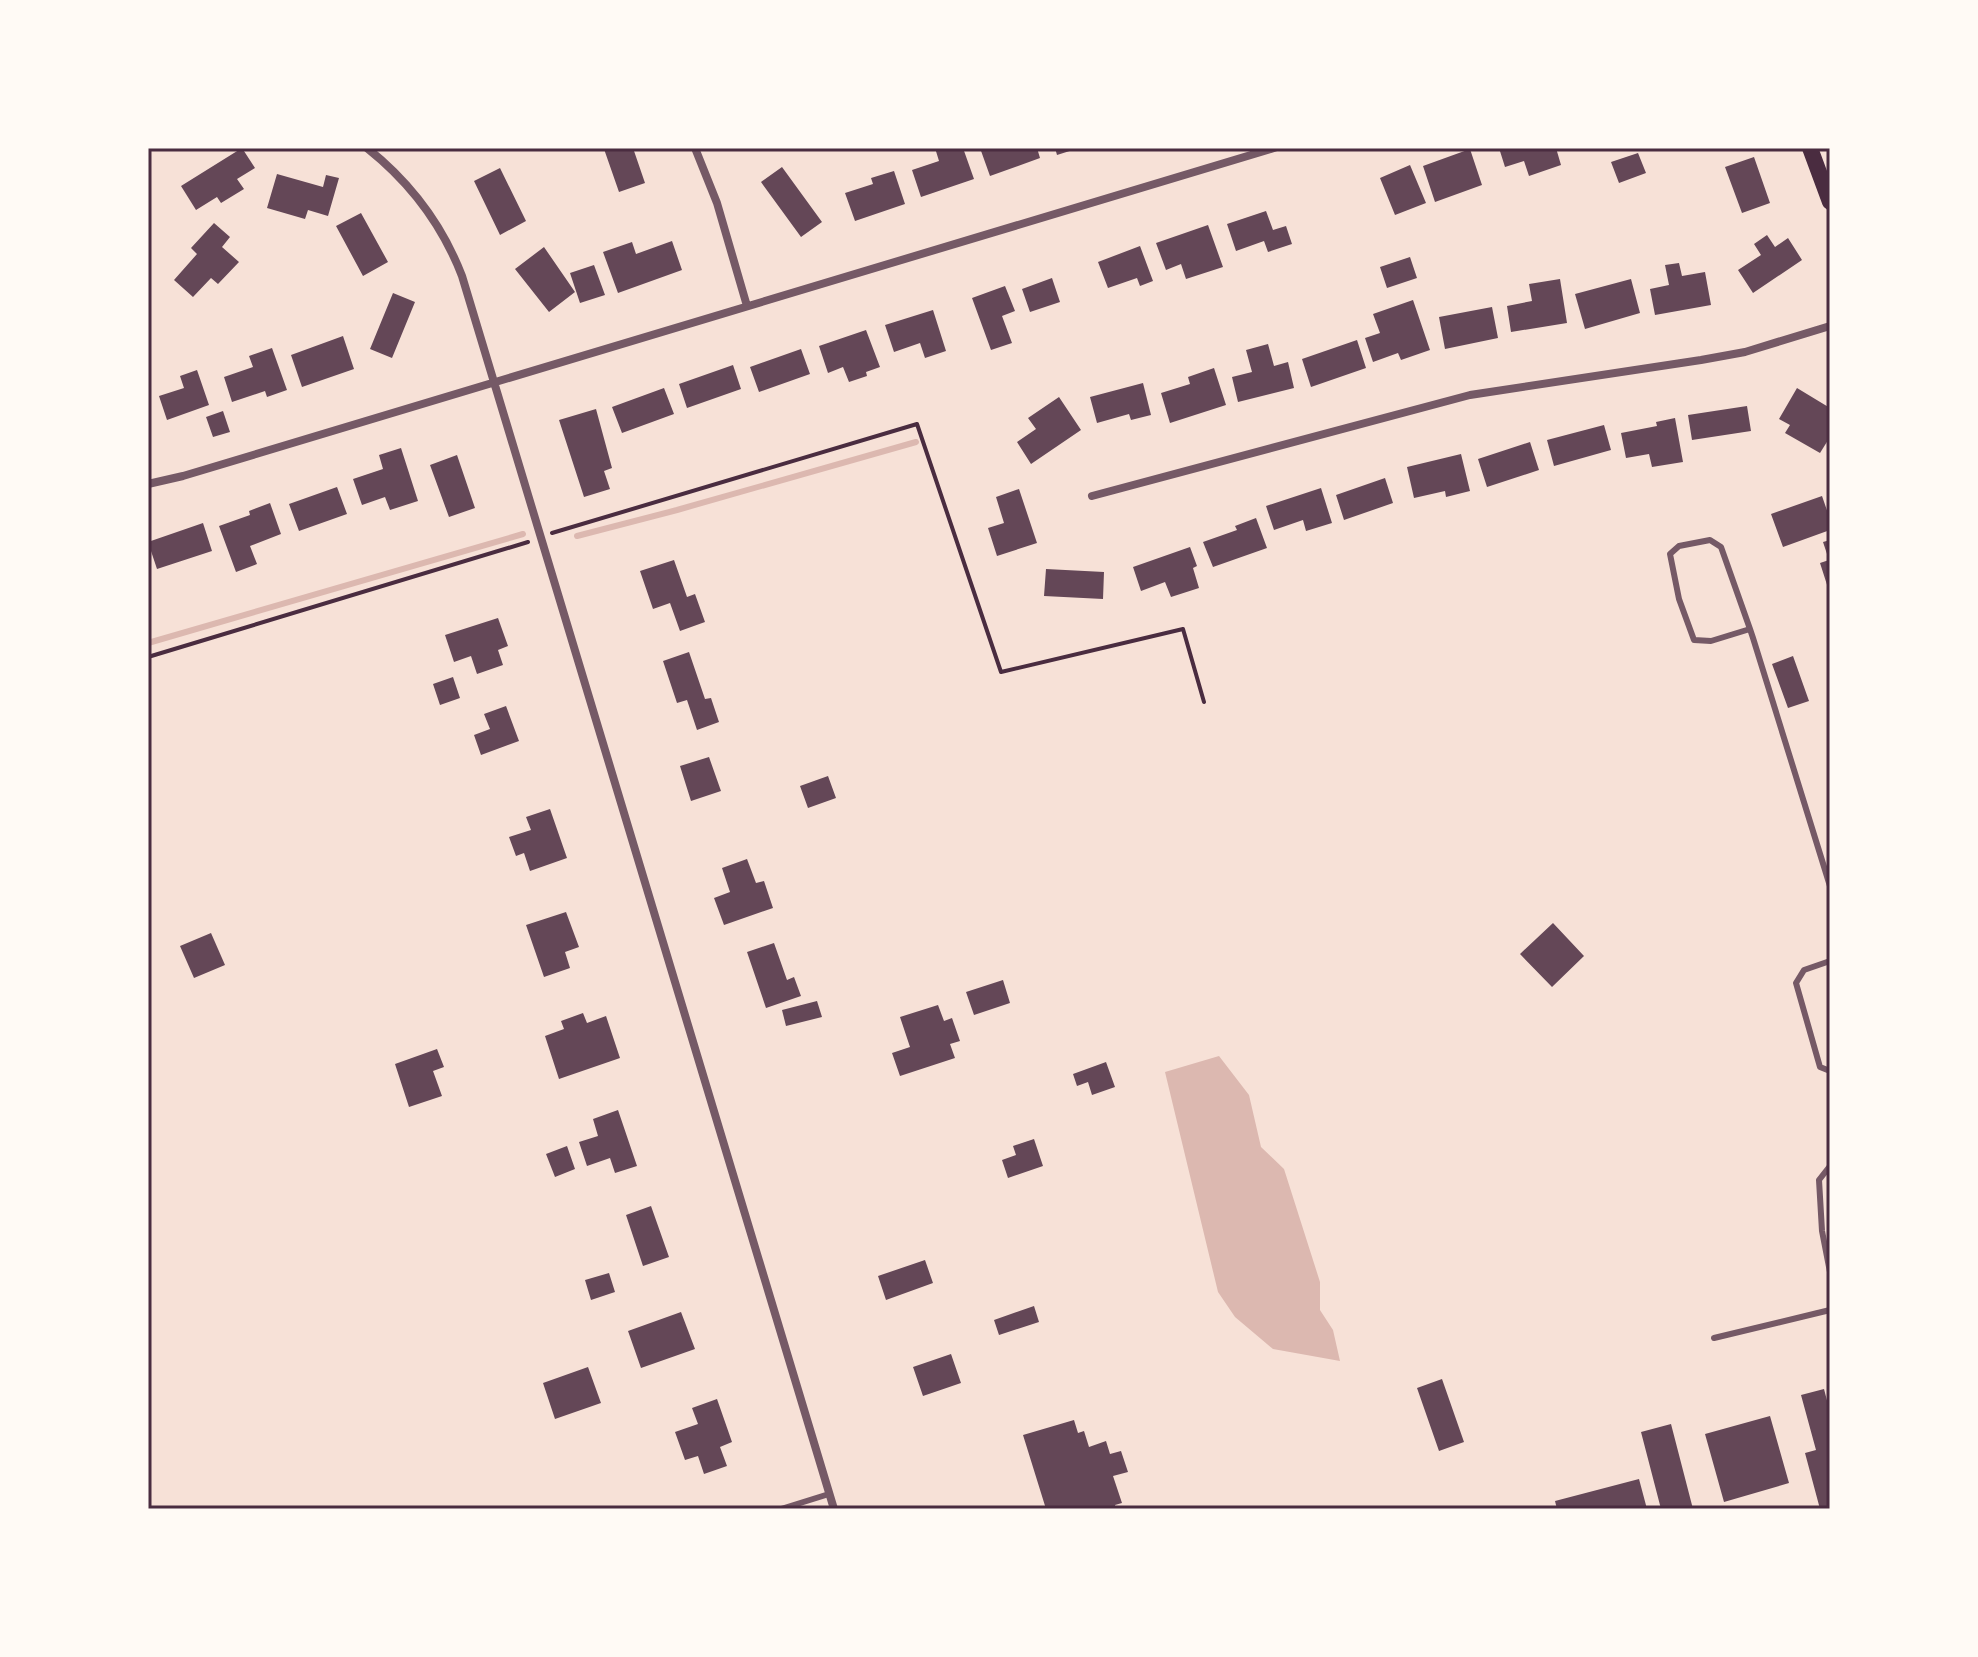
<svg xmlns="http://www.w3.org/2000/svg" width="1978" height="1657" font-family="'Work Sans',sans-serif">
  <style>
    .water { fill: #dcb8b0 }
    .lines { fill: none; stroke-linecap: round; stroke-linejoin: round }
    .stream { stroke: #dcb8b0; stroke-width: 6 }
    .building { fill: #644757 }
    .path { stroke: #4a2c40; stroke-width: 4 }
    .service { stroke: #755966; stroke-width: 6 }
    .minor { stroke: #755966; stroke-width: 8 }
    .secondary { stroke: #4a2c40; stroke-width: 16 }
    .neatline { fill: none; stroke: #4a2c40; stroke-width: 3 }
  </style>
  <rect width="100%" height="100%" fill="#f7e1d7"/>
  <path class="water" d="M1219,1056L1249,1095L1261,1147L1284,1169L1320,1282V1310L1333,1330L1340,1361L1273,1349L1235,1317L1218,1292L1165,1072Z"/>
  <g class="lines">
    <path class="stream" d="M577,536L677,510L916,442
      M148,643L523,534"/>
  </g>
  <path class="building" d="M242,148L255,168L237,179L244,189L221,203L217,197L196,210L181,186Z
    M608,148H633L645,183L619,192L604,149Z
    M935,148H963L974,179L921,197L912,170L939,161Z
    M980,148H1037L1040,158L990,176Z
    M1055,148H1075L1076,149L1057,155Z
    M1499,148H1556L1561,165L1529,176L1524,161L1505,167Z
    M1470,149L1482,185L1435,202L1423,166Z
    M1638,153L1646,173L1619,183L1611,162Z
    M1754,157L1770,203L1742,213L1725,167Z
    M1410,165L1426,203L1395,215L1380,178Z
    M782,167L822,222L801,237L761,182Z
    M500,168L526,221L500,235L474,181Z
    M894,171L905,204L855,221L845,193L873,184L871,178Z
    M277,174L323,187L326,175L339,178L328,216L308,210L305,219L267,208Z
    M1266,211L1273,230L1286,226L1292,244L1268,252L1264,241L1236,251L1227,224Z
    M361,213L388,262L363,276L336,226Z
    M214,223L230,237L222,247L239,262L218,284L211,278L193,297L174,280L197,254L191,248Z
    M1208,225L1223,267L1186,279L1181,264L1166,270L1156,243Z
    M1767,235L1775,247L1788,238L1802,260L1753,293L1738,270L1761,255L1754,244Z
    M672,241L682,270L618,293L603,252L632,242L636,254Z
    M1140,246L1153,281L1140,286L1137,278L1108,288L1098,262Z
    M544,247L575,292L549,312L515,269Z
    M1410,257L1417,278L1387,288L1380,267Z
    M1679,263L1682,276L1705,272L1711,305L1655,315L1650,289L1669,285L1665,265Z
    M594,265L605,295L580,303L570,273Z
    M1052,278L1060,302L1030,312L1022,289Z
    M1560,279L1567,323L1511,332L1507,306L1532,301L1529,284Z
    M1631,279L1640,313L1585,329L1575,294Z
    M1005,286L1015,311L1002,316L1012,343L991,350L972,298Z
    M393,293L415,302L392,358L370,349Z
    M1413,300L1430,350L1401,360L1398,353L1373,362L1365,338L1380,333L1373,314Z
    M1492,307L1498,338L1445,349L1439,317Z
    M933,310L946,351L925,358L920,343L894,352L885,325Z
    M866,330L880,367L866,372L867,376L849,382L843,367L828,373L819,346Z
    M343,336L354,369L302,387L291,355Z
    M1357,340L1366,368L1311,387L1302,359Z
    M1268,344L1274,366L1288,362L1294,388L1238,402L1232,377L1252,372L1246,350Z
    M272,348L287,390L267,397L265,391L232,402L224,377L253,367L249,356Z
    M801,349L810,374L759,392L750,367Z
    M733,365L741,389L687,408L679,384Z
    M1214,368L1226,405L1170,423L1161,393L1190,384L1188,377Z
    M197,370L209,405L167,420L159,396L184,388L180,376Z
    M1143,383L1151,415L1131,420L1129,414L1097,423L1090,397Z
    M664,388L674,414L622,433L612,407Z
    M1797,388L1830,408V437L1820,453L1785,433L1790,425L1779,419Z
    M1059,397L1081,430L1031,464L1017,442L1036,429L1028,418Z
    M1747,406L1751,431L1692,440L1688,415Z
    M596,409L612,468L604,471L610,489L584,497L559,420Z
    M223,411L230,432L213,437L206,417Z
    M1675,418L1683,462L1652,467L1649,454L1626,458L1621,433L1657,426L1656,422Z
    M1604,425L1611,450L1554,466L1547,440Z
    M1530,442L1539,470L1487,487L1478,459Z
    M401,448L418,501L390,510L385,497L362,505L353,479L383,469L379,455Z
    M1461,454L1470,491L1446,497L1445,491L1414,498L1407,467Z
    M457,455L475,508L449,517L430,465Z
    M1385,478L1393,503L1344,520L1336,495Z
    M337,487L347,514L299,531L289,504Z
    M1321,488L1332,523L1306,531L1303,520L1274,530L1266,506Z
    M1019,489L1037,543L997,556L988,528L1004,523L996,497Z
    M1822,496L1830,519V530L1783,547L1771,514Z
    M270,503L281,534L250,546L257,564L236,572L219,526L250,515L249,511Z
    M1256,518L1267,548L1213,567L1203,542L1237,530L1235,526Z
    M203,523L212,551L157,569L148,542Z
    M1830,540V591H1829L1820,563L1829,560L1823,542Z
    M1190,547L1197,566L1193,568L1199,588L1171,597L1165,582L1141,591L1133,567Z
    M674,560L687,597L695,594L705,622L680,631L670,603L653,609L640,571Z
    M1046,569L1104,572L1103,599L1044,596Z
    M498,618L508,646L498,650L503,665L477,674L471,656L454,662L445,635Z
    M689,652L705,699L711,698L719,722L697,730L687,700L677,703L663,661Z
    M1793,656L1809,701L1788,708L1772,664Z
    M453,677L460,698L440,705L433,684Z
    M506,706L519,741L481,755L474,735L490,729L484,714Z
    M709,757L721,791L691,801L680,766Z
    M828,776L836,798L808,808L800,786Z
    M550,809L567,858L530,871L524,853L516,856L509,837L531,830L526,817Z
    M747,859L756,883L764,881L773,908L724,925L714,898L730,892L722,868Z
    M566,912L579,947L565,952L570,968L544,977L526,925Z
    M1553,923L1584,956L1552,987L1520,954Z
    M211,933L225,965L194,978L180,946Z
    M774,943L787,980L794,977L801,996L766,1008L747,952Z
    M1003,980L1010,1003L974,1015L966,992Z
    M817,1001L822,1017L786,1026L782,1010Z
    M938,1005L944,1021L952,1018L960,1041L950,1044L955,1058L900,1076L892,1053L910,1047L900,1017Z
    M583,1013L587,1023L606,1016L620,1058L559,1079L545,1036L564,1029L561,1021Z
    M437,1049L444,1067L433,1071L442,1096L409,1107L395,1064Z
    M1106,1062L1115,1087L1092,1095L1088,1082L1077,1086L1073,1074Z
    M618,1110L637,1166L615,1173L610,1158L587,1166L579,1142L598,1136L593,1119Z
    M1034,1139L1043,1166L1008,1178L1002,1160L1016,1155L1013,1146Z
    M567,1146L575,1169L555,1177L546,1154Z
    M651,1206L669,1257L643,1266L626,1215Z
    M925,1260L933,1283L886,1300L878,1276Z
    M609,1273L615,1292L591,1300L585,1280Z
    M1034,1306L1039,1322L999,1335L994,1320Z
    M681,1312L695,1349L641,1368L628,1331Z
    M951,1354L961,1383L923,1396L913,1367Z
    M588,1367L601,1403L555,1419L543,1383Z
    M1442,1379L1464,1442L1439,1451L1417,1388Z
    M1824,1389L1830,1412V1509H1820L1805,1453L1816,1450L1801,1395Z
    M717,1399L732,1442L720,1447L727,1466L704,1474L698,1456L685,1460L675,1432L698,1424L692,1408Z
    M1770,1416L1789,1483L1724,1502L1705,1434Z
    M1074,1420L1078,1433L1084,1431L1089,1447L1106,1441L1110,1454L1121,1451L1128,1472L1113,1476L1122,1503L1115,1505L1116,1509H1046L1023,1435Z
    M1671,1424L1693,1509H1661L1641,1432Z
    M1639,1479L1647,1509H1557L1555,1501Z"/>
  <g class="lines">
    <path class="path" d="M552,533L917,424L1001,672L1183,629L1204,702
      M148,657L528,542"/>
    <path class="service" d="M1750,629L1711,641L1694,640L1679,599L1670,554L1679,546L1710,540L1721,547L1750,629L1753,638L1830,886
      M1830,961L1804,970L1796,983L1820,1067L1830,1071
      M1830,1166L1819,1180L1822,1231L1830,1272
      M1714,1338L1830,1310
      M781,1509L829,1494"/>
    <path class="minor" d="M367,148C411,183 442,224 462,276L834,1509
      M695,148L717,203L747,306
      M148,484L183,476L1274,148
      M1092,496L1470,395L1701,360L1745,352L1830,326"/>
    <path class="secondary" d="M1810,148L1830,202"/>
  </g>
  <rect width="1978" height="1657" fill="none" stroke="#fffaf5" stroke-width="300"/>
  <rect x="150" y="150" width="1678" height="1357" class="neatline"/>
</svg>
